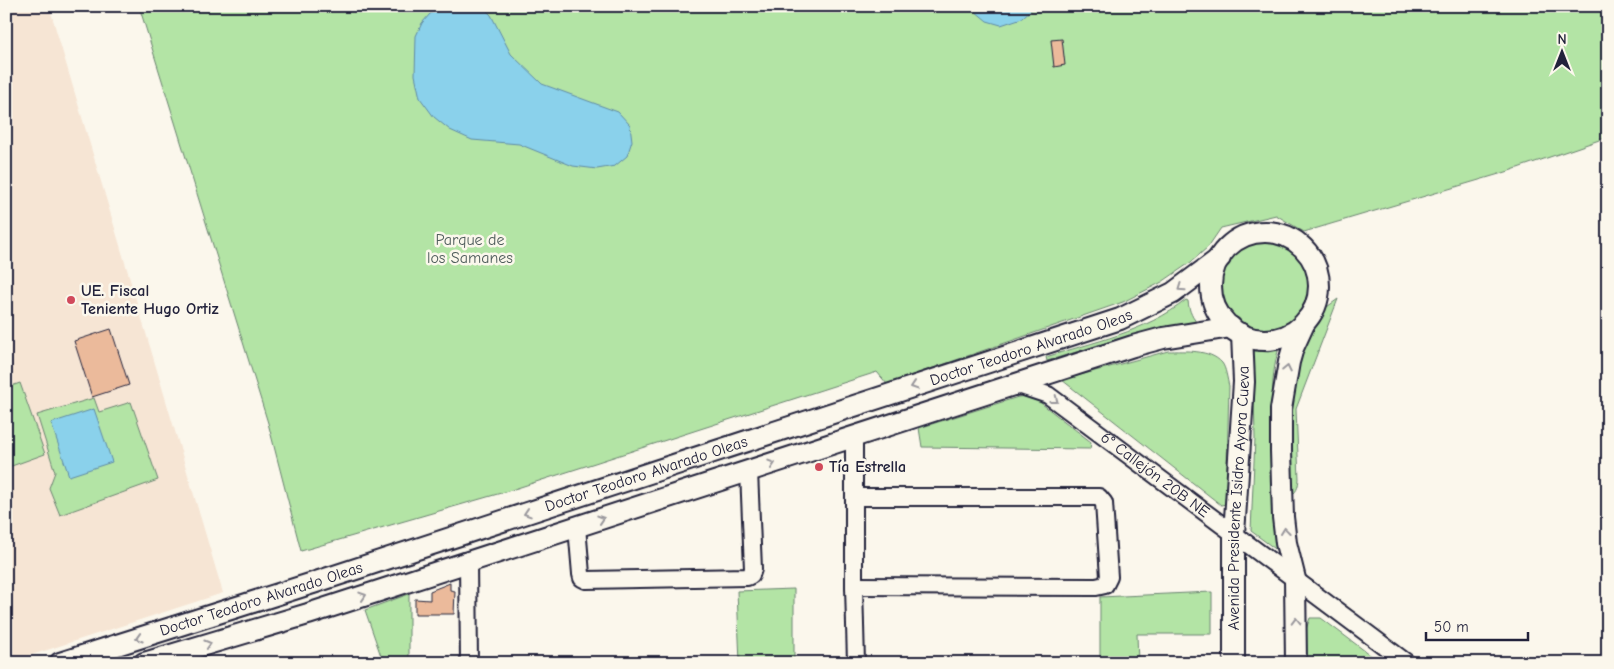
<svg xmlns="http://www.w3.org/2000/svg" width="1614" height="669" font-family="'Comic Neue',sans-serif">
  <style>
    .built { fill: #f6e5d4 }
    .green { fill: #b3e4a5; stroke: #6a8370 }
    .water { fill: #8ad1eb; stroke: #608ba5 }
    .building { fill: #ebba9b; stroke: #22223b }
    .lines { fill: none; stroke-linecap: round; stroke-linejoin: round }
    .minor-casing { stroke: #22223b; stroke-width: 20 }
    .major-casing { stroke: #22223b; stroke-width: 24 }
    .minor { stroke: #fbf7ec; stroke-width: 16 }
    .major { stroke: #fbf7ec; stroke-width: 20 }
    .oneway { stroke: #99979c }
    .poi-dot { fill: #d1495b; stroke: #fbf7ec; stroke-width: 2 }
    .labels { text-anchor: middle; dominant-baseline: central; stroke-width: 5; stroke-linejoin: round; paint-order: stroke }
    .park-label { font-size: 16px; fill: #4e5c5b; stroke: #fbf7ec }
    .poi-label { font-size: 16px; font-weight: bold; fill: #22223b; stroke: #fbf7ec; text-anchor: start }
    .street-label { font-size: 16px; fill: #22223b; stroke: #fbf7ec }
  </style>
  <rect width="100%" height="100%" fill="#fbf7ec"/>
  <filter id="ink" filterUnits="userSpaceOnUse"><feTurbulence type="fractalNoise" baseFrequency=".02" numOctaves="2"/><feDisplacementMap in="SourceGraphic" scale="10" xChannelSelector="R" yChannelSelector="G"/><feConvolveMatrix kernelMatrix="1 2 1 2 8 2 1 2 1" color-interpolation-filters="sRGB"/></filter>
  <g filter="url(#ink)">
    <path class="built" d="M6,6H49L223,593L7,663Z"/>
    <path class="green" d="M139,6H1608V137L1506,172L1304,232L1276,215L1221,228L1208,247L1191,262L1162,282L1123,302L887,384L877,372L508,491L301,551L268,423Z
      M1220 286a44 44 0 1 1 88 0a44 44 0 1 1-88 0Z
      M1338,299L1296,409L1299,479C1298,486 1298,490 1292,495L1288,399L1307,336L1324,309Z
      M1186,300L1188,301C1189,312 1193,318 1199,326L1152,331L1118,339L1047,361L1046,357C1093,342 1146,332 1186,300Z
      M1246,350L1268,352L1276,350L1278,351C1271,377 1272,401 1273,427C1275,471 1281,514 1286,557L1251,531L1255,439L1254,391Z
      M1168,351C1185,351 1210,349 1222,363C1226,368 1227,379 1229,386L1226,504L1221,505L1062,380Z
      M20,383L45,454L6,468V388Z
      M1028,396L1037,400L1091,442L1090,449L922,447L919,428L1018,397Z
      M94,398L99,412L131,402L158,480L60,515L49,488L55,472L37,415Z
      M794,589V663H740L737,591Z
      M1212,592V634H1137L1138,663H1100V597Z
      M409,594V663H364L381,656L365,610Z
      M1310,618H1321L1381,663H1306L1305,632Z"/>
    <path class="water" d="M440,6H482L491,15L511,54L542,84L618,112L630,125L632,141L627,156L615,166L597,169L573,166L519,144L472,140L450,130L434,117L420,98L415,75L416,36L422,23L430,14Z
      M969,6H1035L1022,18L1001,25L987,21Z
      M94,409L112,462L69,476L51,423Z"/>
    <path class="building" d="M1062,39L1065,65L1054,67L1051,40Z
      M111,329L129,385L92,397L74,341Z
      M450,583V590L455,591L454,614H415V599L430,600V591Z"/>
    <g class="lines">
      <defs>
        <g id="minor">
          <path id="s1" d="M1013,387L1021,386L1048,395L1407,663"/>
          <path d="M854,438V586L856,663"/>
          <path d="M577,527L581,574L582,578L586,580L747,577L751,575L753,569L749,471"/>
          <path d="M468,561L469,663"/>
          <path d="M854,586L1096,587L1105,585L1109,577L1104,503L1099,497H854"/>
        </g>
        <g id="major">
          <circle cx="1265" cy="286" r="54"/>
          <path id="s2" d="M60,663L313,583L1120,319L1173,293L1220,258"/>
          <path d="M144,663L308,614L1133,346L1163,338L1231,327"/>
          <path id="s3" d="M1234,663V534L1244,382L1242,334"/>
          <path d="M1296,663L1295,579L1286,543L1283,517L1281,451V409L1289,362L1293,348L1304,324"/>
        </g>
      </defs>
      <use href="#minor" class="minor-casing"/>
      <use href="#major" class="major-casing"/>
      <use href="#minor" class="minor"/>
      <use href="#major" class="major"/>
    </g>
    <defs><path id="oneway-chevron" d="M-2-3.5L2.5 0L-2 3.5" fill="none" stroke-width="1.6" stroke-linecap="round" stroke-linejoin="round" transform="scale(1.25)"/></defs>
    <g class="oneway">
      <use href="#oneway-chevron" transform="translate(1181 288) rotate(145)"/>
      <use href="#oneway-chevron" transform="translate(1287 369) rotate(-78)"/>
      <use href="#oneway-chevron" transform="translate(914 386) rotate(162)"/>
      <use href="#oneway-chevron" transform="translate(1055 400) rotate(37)"/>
      <use href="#oneway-chevron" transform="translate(772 464) rotate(-18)"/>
      <use href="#oneway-chevron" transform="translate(527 513) rotate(162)"/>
      <use href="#oneway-chevron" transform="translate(601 519) rotate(-18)"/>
      <use href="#oneway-chevron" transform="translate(1285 531) rotate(-97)"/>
      <use href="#oneway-chevron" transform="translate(363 596) rotate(-18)"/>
      <use href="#oneway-chevron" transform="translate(1296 621) rotate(-91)"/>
      <use href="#oneway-chevron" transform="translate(139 638) rotate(163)"/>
      <use href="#oneway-chevron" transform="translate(208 644) rotate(-17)"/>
    </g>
  </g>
  <g class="poi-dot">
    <circle cx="71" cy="300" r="5"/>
    <circle cx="819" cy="467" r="5"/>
  </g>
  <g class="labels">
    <g class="park-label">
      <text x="470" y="240">Parque de<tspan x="470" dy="18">los Samanes</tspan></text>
    </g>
    <g class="poi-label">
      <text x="81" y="291">UE. Fiscal<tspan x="81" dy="18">Teniente Hugo Ortiz</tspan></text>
      <text x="829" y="467">Tía Estrella</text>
    </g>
    <g class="street-label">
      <text stroke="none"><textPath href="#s2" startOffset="1021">Doctor Teodoro Alvarado Oleas</textPath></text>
      <text stroke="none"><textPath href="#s2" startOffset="616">Doctor Teodoro Alvarado Oleas</textPath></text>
      <text stroke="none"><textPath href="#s1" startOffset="170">6° Callejón 20B NE</textPath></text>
      <text stroke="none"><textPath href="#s3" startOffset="165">Avenida Presidente Isidro Ayora Cueva</textPath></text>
      <text stroke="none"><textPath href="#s2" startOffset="211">Doctor Teodoro Alvarado Oleas</textPath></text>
    </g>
  </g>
  <rect width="1614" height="669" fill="none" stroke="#fbf7ec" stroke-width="25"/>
  <rect x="12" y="12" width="1589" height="644" fill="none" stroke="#22223b" stroke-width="2" filter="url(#ink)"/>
  <g transform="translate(1562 52)" stroke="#fbf7ec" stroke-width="4" paint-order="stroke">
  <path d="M0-4L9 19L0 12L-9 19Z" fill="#22223b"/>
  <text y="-8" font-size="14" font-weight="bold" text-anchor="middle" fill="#22223b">N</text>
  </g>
  <path d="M1426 632v8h102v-8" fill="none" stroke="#22223b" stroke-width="2.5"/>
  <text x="1434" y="632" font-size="15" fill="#22223b" stroke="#fbf7ec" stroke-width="4" paint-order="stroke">50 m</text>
</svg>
